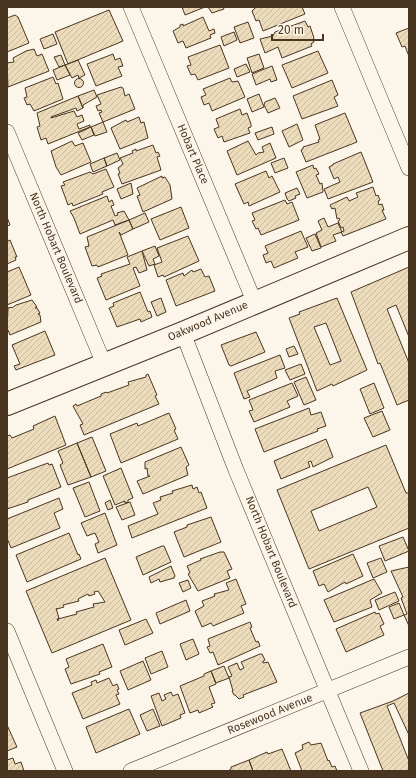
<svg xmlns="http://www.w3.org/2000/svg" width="416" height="778" font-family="'Fira Sans',sans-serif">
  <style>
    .building { fill: url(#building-hatch); stroke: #4a3520; fill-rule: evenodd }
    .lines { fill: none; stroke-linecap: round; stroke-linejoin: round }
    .street-casing { stroke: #4a3520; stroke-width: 16 }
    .secondary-casing { stroke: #4a3520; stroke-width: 24 }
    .street { stroke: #fbf6e9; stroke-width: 15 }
    .secondary { stroke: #fbf6e9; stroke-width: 22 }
    .labels { text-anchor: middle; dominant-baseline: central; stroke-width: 3; stroke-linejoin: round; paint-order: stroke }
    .street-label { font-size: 11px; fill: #4a3520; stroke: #fbf6e9 }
  </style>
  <defs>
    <pattern id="building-hatch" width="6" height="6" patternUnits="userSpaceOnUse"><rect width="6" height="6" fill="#ecdcbc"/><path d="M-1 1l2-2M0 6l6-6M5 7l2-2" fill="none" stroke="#ccbda1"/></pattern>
  </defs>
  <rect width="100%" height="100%" fill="#fbf6e9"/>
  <path class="building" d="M182,7H205L185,15Z
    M208,7H223L224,9L212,13Z
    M256,7H302L305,14L263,31L259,20L256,21L252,11Z
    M109,10L123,41L68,64L55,32Z
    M15,15L18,17L29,43L7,52V18Z
    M203,17L209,31L214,29L215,33L210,35L211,38L186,48L183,41L178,43L173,31L180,27V25L183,24V26Z
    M305,21L308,27L310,26L314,38L313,39L314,42L311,44L312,46L282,58L278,47L265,53L260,39L273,36L275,32Z
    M248,22L254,38L240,43L234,27Z
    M409,28V54H408L405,46L402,47L396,33Z
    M234,32L237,40L224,46L221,37Z
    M53,34L57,44L44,49L40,39Z
    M220,45L229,68L198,80L195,74L191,75L187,66L191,65L188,57Z
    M34,49L37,56L42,54L49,71L8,87L7,63L14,62L13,58L26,51Z
    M318,51L328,73L292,88L282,65Z
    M113,54L115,60L120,58L123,66L118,67L122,76L96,86L87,64Z
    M259,54L264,68L252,73L247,58Z
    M61,55L65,65L59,67L54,57Z
    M78,60L85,75L79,78L78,75L72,78L65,65Z
    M246,64L250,72L237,77L234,69Z
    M65,65L70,75L57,80L53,70Z
    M272,66L277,80L271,82L270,79L256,85L252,74Z
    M53,77L56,84L58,83L63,99L34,111L30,104L27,105L24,98L27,97L25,88Z
    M230,78L232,82L238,81L245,97L212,111L209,103L204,105L201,97L206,95L203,89Z
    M74.5 83a4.5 4.5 0 1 1 9 0a4.5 4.5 0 1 1-9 0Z
    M332,80L338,95L334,97L338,106L302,119L293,96Z
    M121,87L123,88L125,96L129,94L135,109L103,122L99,113L102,112L101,110L98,111L96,106L101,104L97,95Z
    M94,90L97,97L83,105V108L78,96Z
    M259,94L264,107L252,112L247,99Z
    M78,96L83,108L77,111L76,108L51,117V118L74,111L77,117L82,115L84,121L77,124L79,129L90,125V127L48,144L46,138L41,140L37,127L40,126L37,113Z
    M275,98L280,108L268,113L264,105L265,102Z
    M240,109L242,115L247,113L251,124V127L248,128L250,133L224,142L222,136L218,138L214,129L219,127L216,119Z
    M345,113L357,142L306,162L301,150L303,149V147L319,142L318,140L320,139L315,125Z
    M139,117L141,123L144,122L148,138L120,149L111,128L126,120L127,122Z
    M103,122L107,132L95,136L91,127Z
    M297,124L303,140L289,147L282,131Z
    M91,127L94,135L82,140L78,133Z
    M272,127L274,134L258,140L255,133Z
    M72,141L75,146L83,143L91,162L61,175L56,167L51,151Z
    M248,141L256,155L258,153L264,152L262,147L270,143L276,158L237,175L227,151Z
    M153,145L156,153L158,152L160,156L157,157L161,170L122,184L118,174L120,173L118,168L123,164L120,158L133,153L132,151L136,149V151Z
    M361,152L373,182L328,199L324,189L340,182L338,177L334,179L329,167L333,165V164Z
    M117,153L120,160L107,166L104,158Z
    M104,158L107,166L93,172L90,164Z
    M284,158L288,168L275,173L271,163Z
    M313,165L314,169L316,168L319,174L316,175L320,184L322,183L323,192L307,198L296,172Z
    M106,169L114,187L102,192L103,194L73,206L72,203L68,205L61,186L65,185L63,182L90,172L93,174Z
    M266,171L269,178L272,176L280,192L249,206L248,202L244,204L235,184Z
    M162,176V178L165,177L170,185L172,199L143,212L137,196L140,195L137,188Z
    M131,183L133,194L121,199L117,189Z
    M373,187L376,196L378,195L380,200L378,201L379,205L382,204L384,210H382L386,219L343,236L341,232L344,231L343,227L341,228L338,221L340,220L339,218L337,219L335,208L332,209L330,205L347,197L349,201L358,197L356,193Z
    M297,188L300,194L295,196L296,198L289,201L287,199L285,193Z
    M107,196L109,202L112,200L114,205L111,206L115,216L118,215L117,213L124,211L129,220L115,225L113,220L80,234L74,218L70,211Z
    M285,200L287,204L292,202L299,220L261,235L258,228L256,229L252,221L255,220L252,213Z
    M181,207L189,228L160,240L151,219Z
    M145,213L149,222L133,229L129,220Z
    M7,217L10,225L7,226Z
    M324,218L328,227L338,223L342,232L333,235L336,241L321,247L316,233L322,230L318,221Z
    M129,220L133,229L121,235L119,232L128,255L98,267L97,265L92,266L85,247L89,246L87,237Z
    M301,231L308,247L295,252L298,258L274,268L271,261L266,263L263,255L268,253L265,246Z
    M315,234L321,248L312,251L306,238Z
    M188,236L199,261L164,277L163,275L158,277L154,265L162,262L157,248Z
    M7,238L8,241L10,240L17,257H15L16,260L7,264Z
    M155,246L159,256L153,259L155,264L149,266L142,251Z
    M142,251L147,270L139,273L136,267L133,268L140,286L106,300L97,278L102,276L101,274L130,264L127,257Z
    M19,267L31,295L7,305V272Z
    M409,267V337L396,305L387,309L409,363V400L397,405L380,363L378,364L351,292Z
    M201,269L205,277L209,276L215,291L176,306L166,280L183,273L184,276L192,270L193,272Z
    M140,292L148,312L150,311L152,317L141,322L140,319L117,327L109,308L114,306L113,303Z
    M161,298L166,312L157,316L151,302Z
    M337,298L367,370L333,386L332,384L317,391L289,318L300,314L299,312ZM326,323L341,361L330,365L314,327Z
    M32,300L37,307L35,308H37L40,313L38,314L40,315L41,322L10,335L8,330L7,331L8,308L11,307L12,308L16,305Z
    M45,331L55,355L16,370L14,366L20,364L12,345Z
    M256,332L265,352L231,366L229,365L221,345Z
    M294,346L298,354L289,357L286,349Z
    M280,355L285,368L275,371L277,378L247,391L250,397L244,399L234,373Z
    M301,364L305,374L290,380L285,370Z
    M148,374L157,395L155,396L159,404L84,435L80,425L83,424L73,406L76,404L77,406L101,396V394L106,392L107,393L129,385L128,382L146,377V375Z
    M306,377L316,400L304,405L294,382Z
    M292,383L298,396L287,401L290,407L254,422L249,411L253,410L249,400Z
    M374,383L384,408L370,414L360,389Z
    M309,408L311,415L321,412L326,426L317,429L318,431L264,452L255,429Z
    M382,411L390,430L373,437L364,418Z
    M169,413L176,429L174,430L178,439L121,463L110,434L137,423L138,426Z
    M55,416L66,445L7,469V436L10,435L12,438L34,429L33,426Z
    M92,437L106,471L91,477L77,443Z
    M326,439L333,457L313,467L311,461L308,462L310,467L281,479L274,461Z
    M77,443L91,477L68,485L60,465L63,463L58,451Z
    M386,445L406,493H409V528L309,569L277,490ZM368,487L377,507L319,531L311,511Z
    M181,447L189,465L186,467L188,475L143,494L137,481L150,476H148L147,468L145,469V462Z
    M48,463L49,465L52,464L61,487L28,500V502L7,509V478Z
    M121,468L133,498L128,500V502L125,503V501L115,505L103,476Z
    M89,482L100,511L85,517L73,488Z
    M192,485L193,489L197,487L199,493L201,492L207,508L132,538L128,526L158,514L153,503L161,500L160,497L173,493L172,491Z
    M59,498L63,509L54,513L60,528L11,548L7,538V519Z
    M110,500L113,508L108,510L105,503Z
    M130,502L135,515L122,520L116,507Z
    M105,513L117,545L98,553L95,544L99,542L95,533L87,536L81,523Z
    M211,517L221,542L184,557L174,532L187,527V525Z
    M69,533L78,555L79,554L81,559L27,582L16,555Z
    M403,537L409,551L385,561L379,546Z
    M162,546H164L171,562L143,575L136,557Z
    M220,552H224L232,569L227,571L230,578L198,591L188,574L190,573L187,566L201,560L200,559Z
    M353,554L363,576L346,584L345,582L328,592L324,584L319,586L313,571Z
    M105,558L131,620L52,653L26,591ZM98,591L105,602L93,604L94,607L76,612L77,614L58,619V621L57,619L59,618L56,608L57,609L64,607L63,605L79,601L78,599L88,594L89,596L95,594L94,592Z
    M381,558L387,572L373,578L367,563Z
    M171,566L175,576L174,578L160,582L159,579L151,583L149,577Z
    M409,567V626L404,615L407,614L401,598L403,597L391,571Z
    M236,579L246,604L241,606L244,613L213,626L211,623L202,627L195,611L204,606L202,601L215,596L214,594L229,590L226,583Z
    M374,579L382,593L370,600L372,607L334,622L324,600Z
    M188,580L191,588L183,592L179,583Z
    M395,592L399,601L379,610L375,600Z
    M186,600L190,611L160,624L156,613Z
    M399,603L404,615L394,619L389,607Z
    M375,612L376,614L379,613L384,624L380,626L384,635L346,652L336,629Z
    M146,619L153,633L125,645L119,630Z
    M250,622L252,627L250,628L256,642L258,641L260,646L218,665L213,652L210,653L207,647L210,646L208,639Z
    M193,639L199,654L186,660L180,644Z
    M103,644L112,667L99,672L100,674L71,684L65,669L69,667L66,659Z
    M162,651L168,667L151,674L145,658Z
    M260,654H262L265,660L263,661V663L268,662L277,682L243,695L244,697L239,699L235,695H234L232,691H233L229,677L232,676L228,667L237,663L240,670L244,668L241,662Z
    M143,661L151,680L128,690L120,671Z
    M224,666L229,678L216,683L211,671Z
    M211,671L216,684L209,687L215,703L211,704L213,707L199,713L198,710L190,713L180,686L204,676V674Z
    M109,678L113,686L117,684L119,689L117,690L119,694L116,695L120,704L83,719L72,693L92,685L91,682L96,680L97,683Z
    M171,692L173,696L178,694L185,713L180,715L181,718L162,726L151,696L159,693L162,701L166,699L164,695Z
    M409,693V735L394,703L387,706L409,761V771H383L360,713L393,701Z
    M129,709L140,734L96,753L86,727Z
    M153,709L160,726L147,731L140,715Z
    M7,725L17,747L7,751Z
    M309,742L311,745L321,743L328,761L329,760L332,767L335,766L337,771H302L295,753L303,749L302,745Z
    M282,749L291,771H253L249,760L267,752L268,754Z
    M13,758L15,764L21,762L24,771H7V760Z
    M249,760L253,771H228L231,769V767Z"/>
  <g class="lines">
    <defs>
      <path id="street" d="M131,7L254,301
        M342,7L409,168
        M7,132L104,364
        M183,333L236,470L361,771
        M7,631L65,771
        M131,771L409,657"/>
      <path id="secondary" d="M7,404L183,333L409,238"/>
    </defs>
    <use href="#street" class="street-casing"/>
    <use href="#secondary" class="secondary-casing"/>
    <use href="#street" class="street"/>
    <use href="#secondary" class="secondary"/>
  </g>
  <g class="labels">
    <g class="street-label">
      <text transform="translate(193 154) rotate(67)">Hobart Place</text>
      <text transform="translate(56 248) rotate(67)">North Hobart Boulevard</text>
      <text transform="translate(208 321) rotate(-23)">Oakwood Avenue</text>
      <text transform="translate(271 552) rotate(68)">North Hobart Boulevard</text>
      <text transform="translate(270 714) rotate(-22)">Rosewood Avenue</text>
    </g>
  </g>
  <rect width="416" height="778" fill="none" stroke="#4a3520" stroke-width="16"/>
  <path d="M272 34v6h51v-6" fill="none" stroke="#4a3520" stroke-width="2"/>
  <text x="278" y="34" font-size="12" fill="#4a3520" stroke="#fbf6e9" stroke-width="3" paint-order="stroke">20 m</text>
</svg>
